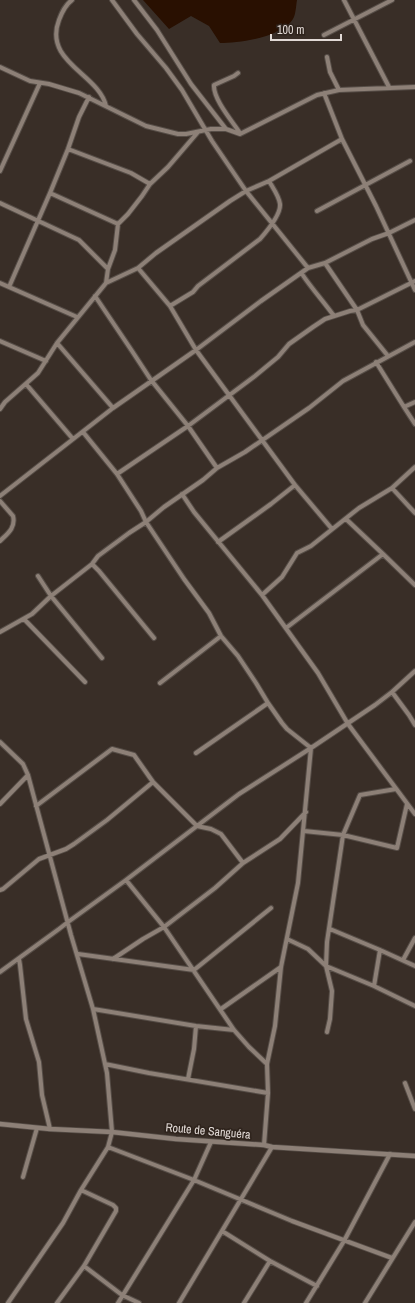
<svg xmlns="http://www.w3.org/2000/svg" width="415" height="1303" font-family="'Archivo Narrow',sans-serif">
  <style>
    .water { fill: #291001 }
    .lines { fill: none; stroke-linecap: round; stroke-linejoin: round }
    .minor-casing { stroke: #564d47; stroke-width: 6 }
    .tertiary-casing { stroke: #564d47; stroke-width: 6 }
    .minor { stroke: #8d8077; stroke-width: 4 }
    .tertiary { stroke: #8d8077; stroke-width: 4.5 }
    .labels { text-anchor: middle; dominant-baseline: central; stroke-width: 3.5; stroke-linejoin: round; paint-order: stroke }
    .street-label { font-size: 12px; fill: #e1d9d5; stroke: #2f241d }
  </style>
  <rect width="100%" height="100%" fill="#392e27"/>
  <path class="water" d="M143,0H297C296,5 296,14 293,19C282,37 240,43 220,43L209,26L191,16L169,29Z"/>
  <g class="lines">
    <defs>
      <path id="minor" d="M72,0C65,5 62,12 59,20C43,62 99,74 106,106
        M112,0L137,34L166,68L182,90L212,141L246,191L308,268
        M134,0L157,30L191,84L226,129
        M344,0L389,87
        M324,35L392,0
        M327,57L330,72L339,90
        M0,67L30,81L49,84L79,93L146,126L178,134H186L211,129H226L240,134L317,95L339,90L415,87
        M238,73L234,76L214,85C213,99 232,121 240,133
        M324,93L342,139L376,206L415,290
        M68,149L131,173L150,184
        M0,171L40,83
        M50,193L68,149L79,117L89,97
        M0,203L79,240L108,269L106,283
        M317,211L410,161
        M325,263L357,310L363,325L388,356
        M138,268L170,306L196,350L261,301L308,268L325,263L372,239L389,233L415,220
        M108,269L115,250L118,224
        M302,274C312,289 324,302 334,316
        M0,283L77,317
        M9,287L50,193L118,224L128,214L142,196L150,184L168,167L198,132
        M95,296L132,351L151,380L188,426L217,468
        M170,306L193,292L198,286L260,239C267,231 281,214 280,204C279,196 273,188 269,181
        M0,341L46,361
        M57,343L113,408
        M376,362L404,407L415,402
        M26,384L73,439
        M404,407L415,424
        M0,409L5,402L38,373L57,343L106,283L138,268L156,253L230,201L246,191L269,181L342,139
        M83,432L117,474L141,511L146,522L184,579L209,613L221,636L238,656L256,683L268,703L282,723L287,729L311,748L298,883L281,967L275,1026L267,1064L268,1093L264,1145
        M117,474L188,426L255,376L278,357L289,344L313,327L325,319L350,311L357,310L415,281
        M295,485L332,529
        M392,488L415,513
        M182,494L194,512L262,595L318,673L348,724L415,814
        M0,496L113,408L196,350L295,485L271,504L218,542
        M0,501L13,516C16,528 7,534 0,541
        M346,519L383,554
        M92,564L99,571L154,638
        M262,595L282,577L297,553L311,546L359,508L392,488L415,467
        M24,619L85,682
        M286,628L383,554L415,585
        M0,632L32,614L51,596L38,576
        M102,658L51,596L92,564L98,556L129,533L146,522L164,507L203,480L217,468L245,452L309,408L343,381L415,342
        M160,683L221,636
        M392,692L409,715L415,725
        M0,742L23,764L28,775L71,935L93,1009L107,1073L112,1132L108,1147L81,1190L63,1223L8,1303
        M196,753L268,703
        M0,804L28,775
        M36,806L112,749L134,755L153,782L197,826L211,829L221,834L243,863L280,839L306,812
        M304,831L343,835L397,848L407,804
        M126,880L164,927L234,1030L249,1047L267,1064
        M0,890L3,889L39,859L66,849L74,844L107,820L153,782
        M330,929L380,950L415,966
        M287,939L308,949L326,966L374,986L415,1006
        M78,954L194,970L271,908
        M19,959L20,965L26,1019L39,1062L42,1095L50,1129
        M113,959L143,939L164,927L215,888L243,863
        M403,960L415,938
        M0,972L59,929L68,922L126,880L239,794L311,748L375,705L392,692L415,671
        M374,986L380,950
        M93,1009L196,1026L234,1030
        M221,1009L281,967
        M327,1032L330,1019L332,991L326,966L327,942L343,835L360,795L396,789
        M105,1064L149,1073L268,1093
        M188,1079L194,1049L196,1026
        M405,1083L415,1109
        M108,1147L194,1180L292,1221L392,1258
        M23,1177L37,1128
        M222,1231L270,1261L317,1286
        M84,1266L122,1295L139,1303
        M57,1303L84,1266L116,1211V1208L113,1205L81,1190
        M118,1303L194,1180L211,1142
        M179,1303L272,1147
        M244,1303L270,1261
        M306,1303L344,1241L390,1154
        M365,1303L415,1222"/>
      <path id="tertiary" d="M0,1124L50,1129L112,1132L176,1139L264,1145L272,1147L415,1156"/>
    </defs>
    <use href="#minor" class="minor-casing"/>
    <use href="#tertiary" class="tertiary-casing"/>
    <use href="#minor" class="minor"/>
    <use href="#tertiary" class="tertiary"/>
  </g>
  <g class="labels">
    <g class="street-label">
      <text transform="translate(208 1131) rotate(5)">Route de Sanguéra</text>
    </g>
  </g>
  <path d="M271 34v6h70v-6" fill="none" stroke="#e1d9d5" stroke-width="2"/>
  <text x="277" y="34" font-size="12" fill="#e1d9d5" stroke="#2f241d" stroke-width="3" paint-order="stroke">100 m</text>
</svg>
